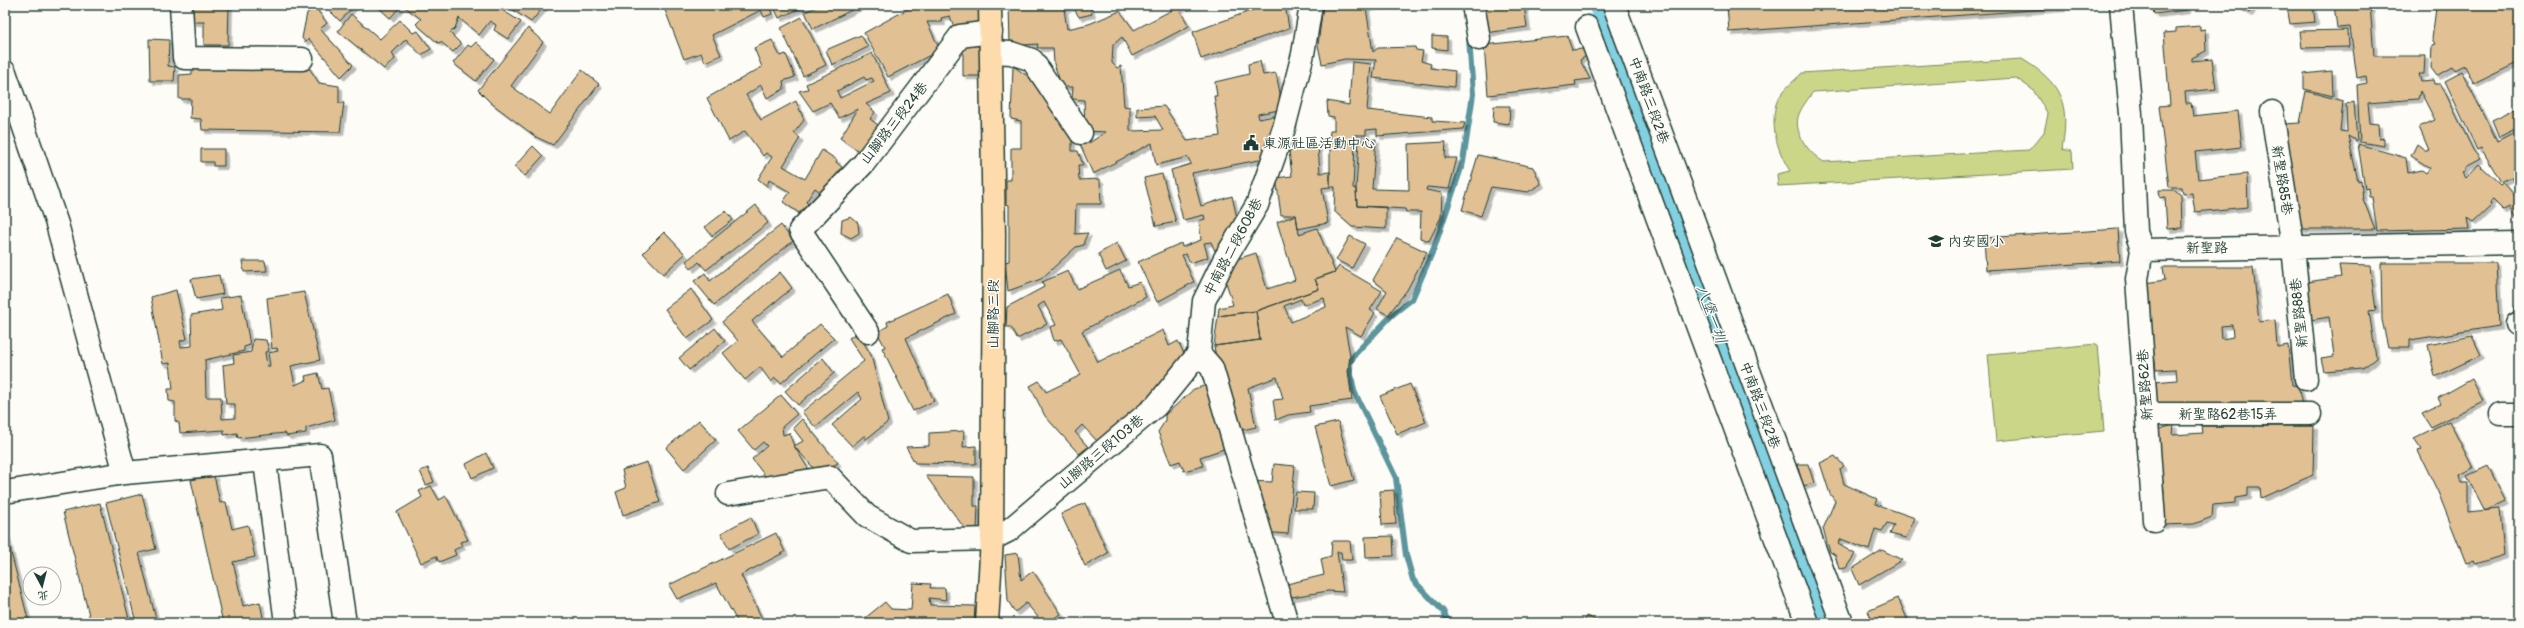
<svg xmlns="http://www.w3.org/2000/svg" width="2524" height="628" font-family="Pangolin,'LXGW WenKai TC',sans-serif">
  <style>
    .green { fill: #cbd689; stroke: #758a5e; fill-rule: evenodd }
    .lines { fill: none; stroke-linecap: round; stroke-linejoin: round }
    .stream { stroke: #5b959c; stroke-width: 6 }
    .canal { stroke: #83d0e1; stroke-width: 21 }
    .building { fill: #e1c093; stroke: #1f3d34; fill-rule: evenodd; filter: url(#shadow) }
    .minor-casing { stroke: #1f3d34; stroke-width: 25 }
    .major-casing { stroke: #1f3d34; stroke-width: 25 }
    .minor { stroke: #fdfcf7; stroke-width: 22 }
    .major { stroke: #fedbac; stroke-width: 22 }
    .labels { text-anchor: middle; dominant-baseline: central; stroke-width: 3; stroke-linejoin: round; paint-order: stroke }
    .street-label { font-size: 14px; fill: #1f3d34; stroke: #fdfcf7 }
    .poi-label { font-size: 14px; fill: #1f3d34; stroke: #fdfcf7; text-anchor: start }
    .water-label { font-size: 15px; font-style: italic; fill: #38625f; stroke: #fdfcf7 }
  </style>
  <defs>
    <filter id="shadow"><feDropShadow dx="3.5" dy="3.5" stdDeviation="0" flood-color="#0004"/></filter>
  </defs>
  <rect width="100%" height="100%" fill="#fdfcf7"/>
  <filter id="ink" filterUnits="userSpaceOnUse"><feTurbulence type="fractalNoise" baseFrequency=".025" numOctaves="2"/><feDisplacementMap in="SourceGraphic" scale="8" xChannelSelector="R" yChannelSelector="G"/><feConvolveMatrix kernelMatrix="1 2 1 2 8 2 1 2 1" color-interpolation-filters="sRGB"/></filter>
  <g filter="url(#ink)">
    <path class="green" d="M2022,59C2062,83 2070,104 2062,149L2072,151L2073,169L1778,186L1777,174L1790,171C1778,152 1770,128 1776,104C1780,92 1793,82 1802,73ZM2016,78L2033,90L2048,114L2044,132L2029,150L1824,162C1810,154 1794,135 1798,117C1800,109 1808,99 1813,92Z
      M2097,344L2104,431L1996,441L1988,354Z"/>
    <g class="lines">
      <path class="stream" d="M1449,623L1443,611L1413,580L1406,555L1396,478L1354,391L1349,364L1355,354L1392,315L1412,299L1434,248L1463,162L1473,94L1469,38"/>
      <path class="canal" d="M1599,5L1824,623"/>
    </g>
    <path class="building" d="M194,5H229L228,45H204V22H192Z
      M324,5H355L340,21Z
      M376,5H402L390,18Z
      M402,5H501L499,8L521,22L508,39L494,30L496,25L490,21L479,35L459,18L455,28L450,33L461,44L453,52L441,42L438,43L416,24L421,19Z
      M506,5H545L531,22Z
      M663,5H769L772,14L764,17L761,10L712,35L721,55L705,62L701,53L684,59Z
      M773,5H808L779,18Z
      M821,5H862L813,29L805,12Z
      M915,5H975L976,9H981V22L956,33L950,16L941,18L942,22H927L940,50L888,77L864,33Z
      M1009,5H1090L1092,14L1079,17L1073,7L1064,9L1067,29L1089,24L1120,11L1134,30L1174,9L1172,5H1187L1179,9L1189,26L1132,56L1122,37L1113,45L1112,63L1117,68L1121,66L1124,106L1130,107V131L1163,130L1155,116L1137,117V108L1164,106L1187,141L1220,136L1214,96H1217L1215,82L1249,74L1248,64L1260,61L1263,75L1276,73L1280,93L1279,110L1258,114L1259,119L1274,116L1269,158L1192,173L1201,206L1232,196L1237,218L1215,251L1211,242L1204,243L1208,257L1190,263L1186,254L1182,255L1194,282L1157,302L1138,262L1181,243L1182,247L1201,240L1199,221L1205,219L1204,215L1183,220L1171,170L1191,164L1188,157L1156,165L1152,143L1093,174L1080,144L1087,140L1089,143L1106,132L1085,131L1084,100L1072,99L1073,87H1062L1054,64L1053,48H1037L1038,44L1010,46Z
      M1257,5H1285L1289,28L1201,59L1193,32L1258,8Z
      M1323,5H1382L1366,8L1373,52L1378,48L1415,47L1416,50L1423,51L1421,61L1431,64L1430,68L1455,71L1454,87L1373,78L1376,60L1345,59L1322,64L1318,45Z
      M1482,5H1524L1527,27L1486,33Z
      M1727,5H2062V8L1729,32Z
      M2152,5H2187V10L2154,14Z
      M2235,5H2313L2315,22L2290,24L2287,7H2253L2249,13Z
      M2334,5H2370L2374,56H2425L2424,74H2419L2421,81L2433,80L2434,84H2441L2473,150L2480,159L2465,167V171L2462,172L2466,178L2479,164L2501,185L2504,183L2516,197L2519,196V218L2517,219L2510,206L2503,210L2493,200L2490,202L2491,205L2473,222L2467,218L2469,229L2377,231L2372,197H2369L2368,188L2365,189L2358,144L2406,158L2408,173L2422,170L2426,173L2430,168L2411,156L2417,144L2425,150H2429L2419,127L2435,120L2420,91L2418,99L2368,103L2370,123L2378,124L2379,139L2384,138V146L2360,142L2357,85L2367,83L2366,76L2357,78L2350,27L2337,28Z
      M2442,5H2519V62L2474,84L2465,66L2455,71L2453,67L2437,76L2431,68L2432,45L2435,44L2432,39L2436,8Z
      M315,7L327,23L320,29L353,65L341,77L309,39L305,42L302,38L307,13Z
      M351,14L380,39L400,20L413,33L418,31L431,49L421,55L406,39L392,53L395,59L384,69L338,31Z
      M802,17L826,65L803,76L781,28Z
      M2200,26V30L2205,29L2206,51L2192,58V61L2212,59L2216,89L2185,92L2186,103H2191L2193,116L2238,111L2242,147L2195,152L2198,179L2247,174L2248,207L2195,212L2192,193L2183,194L2182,187H2169L2159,106L2170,105L2164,33L2176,32V28Z
      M528,28L543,42L511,86L550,114L582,70L599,84L553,145L536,137L491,103L478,90Z
      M2348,30L2349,47L2302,48L2300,31Z
      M861,35L868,47L832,65L826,50Z
      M1432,36L1447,37V50L1432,48Z
      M1567,36L1572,50L1583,49L1586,56L1580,60L1590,79L1575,81L1576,85L1488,95L1484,45Z
      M149,39L169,40L168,66L175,67L174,81H150Z
      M772,40L780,56L786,54L795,77L783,81L784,89L767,98L761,85L746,95L761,120L796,101L804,120L794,133L800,138L783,166L805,179L822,150L837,160L836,162L842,167L823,194L815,188L806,202L808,204L802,215L783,202L790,192L769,180L767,186L758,179L772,157L766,153L763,156L745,131L729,141L707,98L762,67L754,48Z
      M476,42L494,59L476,81L453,63L468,45L471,47Z
      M963,45L982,46V76H963Z
      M872,53L891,93L866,104L875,112L870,119L885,130L862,153L840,138L858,109L839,118L830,103L813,111L799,91L808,89L806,84ZM864,77L866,80L872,78L874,81L840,98L837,91Z
      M202,61L308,66L319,83L339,86V103H344L340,132L202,130L201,119L190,118L191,99H179V75L192,74V69H201Z
      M1352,62L1371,64L1367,110L1432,117V121L1465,123L1463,129L1377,136V129L1366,130V135H1354L1352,140H1329L1330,131H1334V117L1328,116L1327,101L1349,105Z
      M1013,66L1029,77L1072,137V151H1078L1083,165H1078L1079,180L1100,179L1101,204H1076L1075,234L1088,233L1084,241V245L1076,247L1041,279L1008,291L1005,262L1009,261V205L1006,204V180H1011V148H1021V121L1011,119Z
      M2332,71L2333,96L2304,89V74Z
      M2462,72L2497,141L2519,130V184L2515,185L2511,177L2501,182L2481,148L2477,150L2445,81Z
      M2306,91L2343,101L2340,131L2347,132L2346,104L2354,102L2357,141L2348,136L2358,181L2361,180L2363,199L2375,229H2300L2284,124L2300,123Z
      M1494,106H1510L1509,124L1493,122Z
      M2519,107V127L2499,137L2492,120Z
      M1376,139L1372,189L1409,190L1408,144L1446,142L1445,158H1457L1449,189L1427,187L1426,190L1442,193L1441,217L1429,241L1420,238L1421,212H1406L1405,209L1357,206L1356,189L1359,140Z
      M1330,142L1355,144L1353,188L1356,189L1357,206L1386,207V229L1352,227L1334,211L1335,187H1330Z
      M533,146L543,156L525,176L514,167Z
      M1318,146L1320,173L1330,172V187L1322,188L1328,223L1298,229L1296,215H1281L1276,178L1292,176L1289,151Z
      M201,149H224V166H213V162H201Z
      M1478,155L1533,167L1541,184L1528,192L1491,187L1481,216L1462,210Z
      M1162,174L1176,222L1156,226L1144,178Z
      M2159,190H2175L2181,195L2182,228L2167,229L2165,197L2160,198Z
      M756,205L768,223L706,270L699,262L691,269L686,261Z
      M726,211L733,220L712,236L705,227Z
      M1296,215L1299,234L1317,228L1335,272L1315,279L1319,289L1256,311L1218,316L1219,308L1233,305L1225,279L1237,259L1256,253L1267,289L1295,280L1277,222Z
      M851,217L858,223L859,233L851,238L841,233L842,220Z
      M781,225L793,241L714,305L694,281L705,273L710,281Z
      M2118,229L2120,261L1986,270L1984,238Z
      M664,232L685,254L663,274L643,253Z
      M1350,236L1365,244L1352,268L1336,260Z
      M1397,238L1427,252L1407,290L1388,315L1377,309L1387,291L1373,280Z
      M1117,243L1126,261L1106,271L1098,254Z
      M242,261H265L267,271L244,272Z
      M2381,263H2496L2499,326L2410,340V347H2388L2382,320Z
      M2339,265L2370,266L2376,310L2369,311L2376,358L2363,368L2324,371L2321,358L2334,356L2329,317L2311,320L2306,282L2341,277Z
      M1339,266L1382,291L1370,310L1375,313L1361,336L1345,327L1350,355L1348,371L1352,400L1309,406L1310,412L1288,415L1276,420L1273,400L1283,399L1277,377L1248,388L1256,427L1238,431L1222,393L1214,346L1260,340L1256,311L1319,289L1315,279L1335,272ZM1324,298L1326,307L1291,322L1284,306L1301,299L1303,305Z
      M2163,267H2253L2259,322L2275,320L2277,347L2288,345L2292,385L2298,386L2302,405L2160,407L2155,401L2154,382L2177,380L2176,369L2156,370L2145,283L2165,280ZM2232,325L2233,337L2222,339L2221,326Z
      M1120,270L1128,286L1140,282L1146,297L1082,331L1098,362L1163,330L1169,346L1178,341L1186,358L1179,372L1098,442L1082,425L1075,432L1088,447L1079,454L1045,416L1030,386L1039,381L1046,392L1081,375L1061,339L1054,341L1050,327L1056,325L1044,302L1038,306L1047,324L1017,339L1011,327H1006L1007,307L1044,287L1042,282L1068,271L1077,289Z
      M780,272L792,288L752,321L783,357L820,324L834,338L781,383L775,378L771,382L760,367L745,380L723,353L738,341L722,322Z
      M219,275L223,294L196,299L191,279Z
      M691,289L713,320L687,339L665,309Z
      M176,290L187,339L180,341L181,347L192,346L191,315L222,310L220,298L241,295L250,345L244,347V351L205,360L206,397H221L222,419L235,418V404H226L223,365L234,363L233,355L251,352L253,339L266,340L269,351L265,352L267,366H270L268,353L278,351L277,348L272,349L267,298L304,292L320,360L291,366L295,385L306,380L305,376L318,373L322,389L328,388L335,420L306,428V433L287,436L285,433L238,438L237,433L224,435V430L180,433L179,423L175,421V402L169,401L168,389H173L170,363L163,364L151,297Z
      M948,294L956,314L906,338L934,401L913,411L882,348L885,347L877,332L888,326L887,322Z
      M2519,305V318L2514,319V307Z
      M1256,311L1260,340L1214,346L1218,316Z
      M2519,327V353H2514L2515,328Z
      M715,328L725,341L689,370L679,358Z
      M858,333L871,355L888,422L865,440V435L852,446L832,425L862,399L858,392L815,427L802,412L864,361L849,338Z
      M2472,336L2481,355L2435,377L2428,345Z
      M823,358L834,373L798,405L785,391Z
      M2519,362V400L2517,399V363Z
      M2472,379L2483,401L2431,427L2422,413L2441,404L2438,398Z
      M1410,384L1426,422L1397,434L1380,396Z
      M1207,385L1227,448L1200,457L1203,466L1184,471L1180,461L1171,464L1158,432L1165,421V415L1194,389Z
      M781,395L797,414L782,427L783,435L789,433L794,446L811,473L772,485L752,459L767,446L763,442L754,450L738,431Z
      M802,419L838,463L818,473L794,446L803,441L793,428Z
      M699,420L716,440L684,469L666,448Z
      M2449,421L2473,468L2460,475L2462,483H2468V512L2500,509L2504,555L2476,564L2473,561L2466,563L2438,492L2418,451L2422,450L2414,438Z
      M1338,422L1354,480L1331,486L1315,427Z
      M2174,425L2173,435L2203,433L2202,426H2314L2313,475L2261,498L2260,487H2248V496L2235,498V503L2213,505L2212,517L2194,524L2161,525L2159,492L2164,493L2163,480H2159L2156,435L2159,429Z
      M964,431L963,447L976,446V464L915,463L906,447L929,446V433Z
      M486,453L493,468L472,478L466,464Z
      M1835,456L1844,466L1840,469L1844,484L1877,499L1875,504L1915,518L1906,538L1890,534L1894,525L1887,523L1882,531L1875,529L1869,550L1841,539L1838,544L1855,554L1846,568L1839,569L1835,555L1830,552L1823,529L1835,501L1830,494L1820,463Z
      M647,462L660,502L623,515L616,492L626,488L622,470Z
      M1274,464L1295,466L1288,534L1262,532L1249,481L1272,482Z
      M1797,464H1808L1814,483L1803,486Z
      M2488,466L2506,501L2485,511L2467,476Z
      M428,468L434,482L426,485L420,471Z
      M214,475L220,503L226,502L232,529L248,525L255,557L233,562L243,606L260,602L264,623H223L191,480Z
      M926,476L974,477V506H978L977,529H965Z
      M431,486L439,500L446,496L468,540L460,542L462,546L454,550L456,555L439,562L436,556L421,563L397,512L422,497L419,491Z
      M1394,490L1396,524L1382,525L1380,491Z
      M1296,492L1314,493L1313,509H1294Z
      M142,494L156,549L139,553L157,623H136L106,503Z
      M100,503L130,623H91L63,512Z
      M1085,503L1108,553L1085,566L1061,514Z
      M751,517L758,534L729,549L721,533Z
      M5,529L29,623H5Z
      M776,533L785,552L741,575L764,623H738L716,583L677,599L669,585Z
      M1393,536L1394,556L1366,557L1365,537Z
      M1332,541H1350L1352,560H1342L1341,552H1337L1343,592L1328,591L1286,598L1283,585L1324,575L1321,559L1331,556Z
      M1882,550L1902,560L1859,585L1852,569Z
      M1018,553L1021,580L1033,571L1061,614L1046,623H1043L1026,603L1015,612L1008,601L1005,555Z
      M913,583L931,584L930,588H945L946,600L929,598L930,605L975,606L974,623H897L896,618L891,623H859L885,602L891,609L911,610Z
      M1898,598L1909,623H1873L1868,611Z
      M1586,616L1604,623H1584Z"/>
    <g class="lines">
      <defs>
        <path id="minor" d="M181,5L184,58L302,59
          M1473,5L1479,39
          M1614,5L1842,623
          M2121,5L2131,114L2136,232L2142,250L2519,243
          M1587,27L1807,623
          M992,52L1011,53L1032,60L1081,133
          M5,72L57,224L125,473
          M2272,112L2293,247L2306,379
          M2142,250L2137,279L2154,520
          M2517,324L2519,323
          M868,332L800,230L864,163L960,36L991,32
          M2147,414H2310
          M2501,414H2519
          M265,462L286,623
          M5,492L125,473L320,455L345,623
          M728,494L830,477L867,516L911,541L992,539L1008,531L1156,406L1199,353
          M1287,623L1212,368L1199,353L1204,301L1224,260L1257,205L1284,128L1303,54L1311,5"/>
        <path id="major" d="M987,623L992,539L994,235L990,5"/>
      </defs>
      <use href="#minor" class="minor-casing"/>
      <use href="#major" class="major-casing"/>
      <use href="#minor" class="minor"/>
      <use href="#major" class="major"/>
    </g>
  </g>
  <defs>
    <symbol id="civic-bare" viewBox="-9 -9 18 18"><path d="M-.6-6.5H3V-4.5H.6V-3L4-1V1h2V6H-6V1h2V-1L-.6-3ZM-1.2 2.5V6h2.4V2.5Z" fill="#1f3d34" stroke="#fdfcf7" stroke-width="2.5" paint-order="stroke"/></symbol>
    <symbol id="school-bare" viewBox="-9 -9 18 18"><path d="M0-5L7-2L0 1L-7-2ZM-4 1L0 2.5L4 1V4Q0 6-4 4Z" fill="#1f3d34" stroke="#fdfcf7" stroke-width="2.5" paint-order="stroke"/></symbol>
  </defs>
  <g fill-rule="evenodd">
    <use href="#civic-bare" x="1240" y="132" width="22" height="22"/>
    <use href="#school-bare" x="1925" y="230" width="22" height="22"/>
  </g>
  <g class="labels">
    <g class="street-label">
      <text transform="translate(1649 100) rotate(70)">中南路三段2巷</text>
      <text transform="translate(894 123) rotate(-52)">山腳路三段24巷</text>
      <text transform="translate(2282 180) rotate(81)">新聖路85巷</text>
      <text transform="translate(1233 247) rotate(-62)">中南路二段608巷</text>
      <text transform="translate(2207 248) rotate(-1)">新聖路</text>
      <text transform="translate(2299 313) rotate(-96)">新聖路88巷</text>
      <text transform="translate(993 314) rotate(-90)">山腳路三段</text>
      <text transform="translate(2145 385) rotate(-94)">新聖路62巷</text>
      <text transform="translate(1760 405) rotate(70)">中南路三段2巷</text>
      <text x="2228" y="414">新聖路62巷15弄</text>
      <text transform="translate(1101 452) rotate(-40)">山腳路三段103巷</text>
    </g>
    <g class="poi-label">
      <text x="1263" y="143">東源社區活動中心</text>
      <text x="1948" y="241">內安國小</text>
    </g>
    <g class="water-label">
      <text transform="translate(1711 314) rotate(70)">八堡一圳</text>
    </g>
  </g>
  <rect width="2524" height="628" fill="none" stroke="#fdfcf7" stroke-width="20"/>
  <rect x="10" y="10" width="2504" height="608" fill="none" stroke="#1f3d34" stroke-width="1.5" filter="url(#ink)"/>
  <g transform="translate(42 586) rotate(173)"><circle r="19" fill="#fdfcf7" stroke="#a4b0a9"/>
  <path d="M0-3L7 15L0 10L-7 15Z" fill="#1f3d34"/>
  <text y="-6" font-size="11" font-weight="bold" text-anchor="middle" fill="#1f3d34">北</text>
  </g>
</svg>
